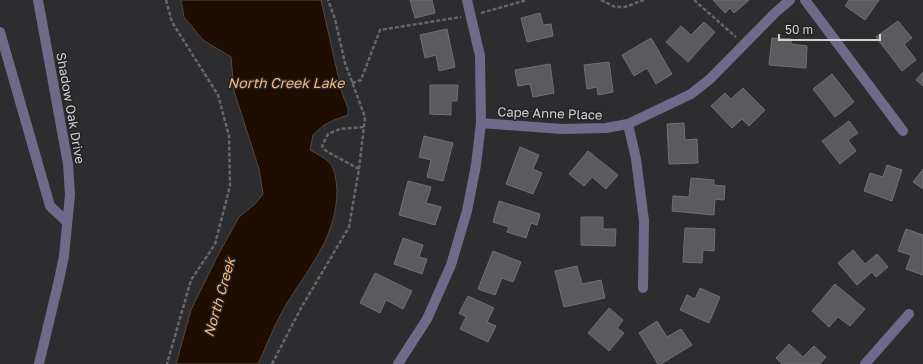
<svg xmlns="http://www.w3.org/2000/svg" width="923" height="364" font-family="'Golos Text',sans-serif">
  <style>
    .water { fill: #1e0d00; stroke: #54483f }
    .building { fill: #5b5b5e; stroke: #717174 }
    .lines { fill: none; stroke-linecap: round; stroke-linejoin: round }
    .path { stroke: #676769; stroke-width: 2.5; stroke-dasharray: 4 2; stroke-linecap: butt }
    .minor { stroke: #6e6b8a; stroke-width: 10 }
    .labels { text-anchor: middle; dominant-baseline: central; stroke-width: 3; stroke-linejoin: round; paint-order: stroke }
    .street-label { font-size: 13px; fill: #d1d1d2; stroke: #232326 }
    .water-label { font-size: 14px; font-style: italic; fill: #f8b779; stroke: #232326 }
  </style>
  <rect width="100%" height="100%" fill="#2d2d30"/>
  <path class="water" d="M181,0H321L342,93L348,108V115L334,120L324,125L313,135L310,150C317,154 324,157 330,163C335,169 336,181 337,189C337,241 306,269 282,312C273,328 266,347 258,364H176L191,310L217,257L239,217L256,203L263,194L259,169L234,91L231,57L203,40L184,17Z"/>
  <path class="building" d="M410,0H432L435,13L415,18Z
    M713,0H749L734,13L730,8L725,13Z
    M849,0H879L865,20L845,6Z
    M540,13L543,25L551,24L553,36L527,42L521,18Z
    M898,21L912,38L904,44L916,60L902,71L876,37Z
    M704,22L715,32L688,62L666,42L681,26L691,35Z
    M447,29L455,67L439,71L436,55L425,58L420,35Z
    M651,38L672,74L656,84L647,68L634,76L622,55Z
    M772,38L791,39V44L807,46L806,68L769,65Z
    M609,62L613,92L598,95L597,87L587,89L584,65Z
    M550,64L554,93L533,97L530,84L518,86L515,70Z
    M923,72V86L916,80Z
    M832,74L854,102L835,117L813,89Z
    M430,85H458L457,101H451V115L430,114Z
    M743,88L765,110L749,126L742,119L732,128L711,106L725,93L731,99Z
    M849,121L858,133L848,140L856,151L840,164L822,141Z
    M684,123L685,140L697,139L698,163L669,164L667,124Z
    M424,136L453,143L443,181L427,177L431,160L419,157Z
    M520,147L539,155L533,169L542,173L533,194L506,184Z
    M588,151L618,175L606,189L592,177L584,186L569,174Z
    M887,165L902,170L892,201L864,191L870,173L883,177Z
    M923,169V189L913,182Z
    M691,178L714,180V185L725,186L724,200L715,199L714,215L672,211L673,196L689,197Z
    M408,181L431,187L426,203L441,207L435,225L399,215Z
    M499,201L540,214L537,225L531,223L526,238L507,232L509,227L493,222Z
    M581,217H603V229H616L615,246L581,245Z
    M685,228L715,229L714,251L703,250L702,263L683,262Z
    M906,229L923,235V275L906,269L911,255L898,251Z
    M403,238L423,245L419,257L427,259L422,274L394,264Z
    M853,250L865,264L877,254L888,267L876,277L872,272L857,285L838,263Z
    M493,251L521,262L513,282L502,278L495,295L478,289Z
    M577,266L582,284L601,280L605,298L564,307L555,271Z
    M375,273L412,291L403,309L386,300L380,313L360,303Z
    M835,284L865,309L850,326L838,317L829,327L812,311Z
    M700,288L720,297L709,323L680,310L687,295L695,299Z
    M468,296L494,308L487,322L496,326L488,342L460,329L466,317L459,313Z
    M609,308L623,320L617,328L624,333L609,351L588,333Z
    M657,321L667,337L681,329L692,345L661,364H658L639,333Z
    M789,344L803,357L814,346L826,357L820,364H782L776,358Z"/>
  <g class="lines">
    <path class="path" d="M166,0L172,22L218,95L229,136L230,186L215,244L191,280L167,364
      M601,0L615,7H625L644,0
      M694,0L736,37
      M481,13L527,0
      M352,83L361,80L380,30L461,17
      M359,169L326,151L322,146L328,134L340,129L363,127
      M272,364L301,308L349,227L359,169L365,117L345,63L335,19L328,0"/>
    <path class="minor" d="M38,0L68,164L70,195L64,256L59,280L39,364
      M805,0L903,131
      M0,32L50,206L67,222
      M481,123L562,129L606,128L628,124L691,94L710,79L776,12L790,0
      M628,124L636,159L644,221L643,288
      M398,364L427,319L451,265L467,211L476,165L481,123L480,56L467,0
      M865,364L909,314"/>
  </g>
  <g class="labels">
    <g class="street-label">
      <text transform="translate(71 108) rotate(80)">Shadow Oak Drive</text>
      <text transform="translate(550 113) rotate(2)">Cape Anne Place</text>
    </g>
    <g class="water-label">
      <text x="286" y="82">North Creek Lake</text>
      <text transform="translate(219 297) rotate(-74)">North Creek</text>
    </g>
  </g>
  <path d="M779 34v6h101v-6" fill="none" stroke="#d1d1d2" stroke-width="2"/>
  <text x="785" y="34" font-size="12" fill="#d1d1d2" stroke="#232326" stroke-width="3" paint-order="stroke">50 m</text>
</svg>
